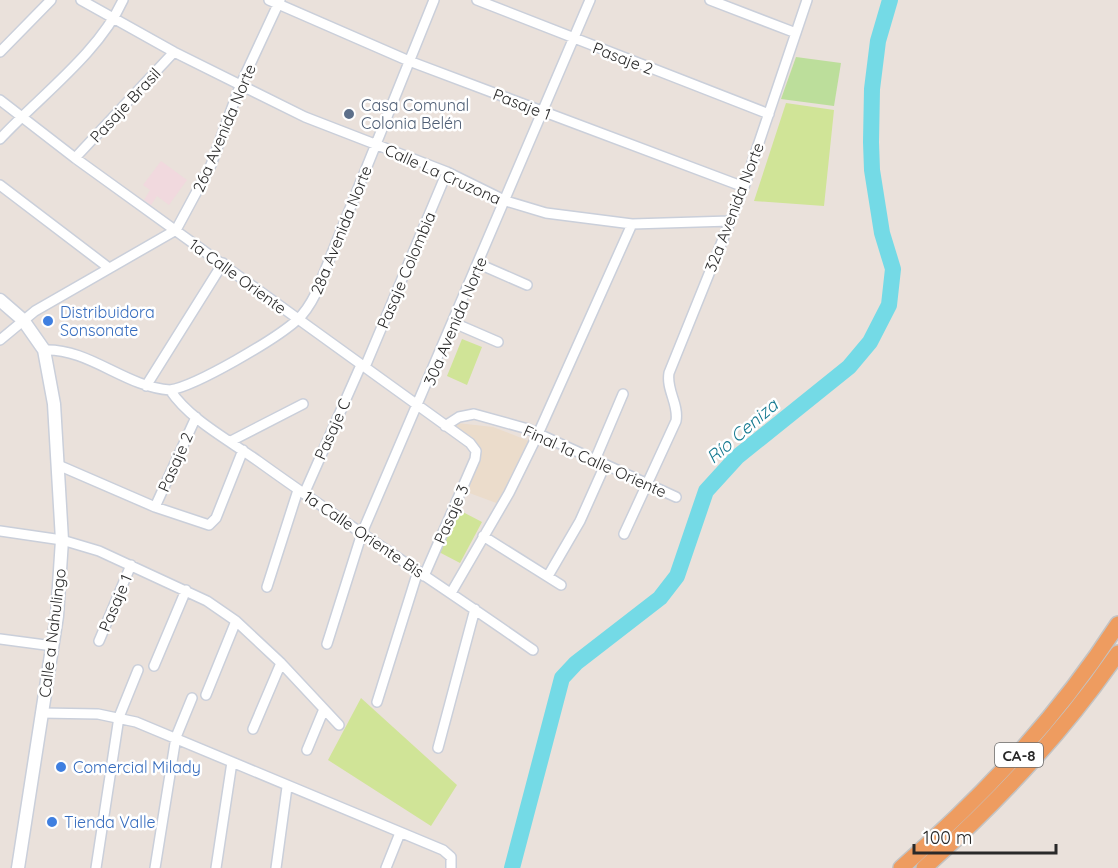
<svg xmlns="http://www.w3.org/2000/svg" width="1118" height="868" font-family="Quicksand,sans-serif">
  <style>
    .education { fill: #ebdccb }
    .medical { fill: #f1d9de }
    .green { fill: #bcde9b }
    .pitch { fill: #d0e497 }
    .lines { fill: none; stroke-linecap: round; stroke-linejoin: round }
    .river { stroke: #74dae6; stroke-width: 16 }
    .minor-casing { stroke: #cacfda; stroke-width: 12 }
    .tertiary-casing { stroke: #cacfda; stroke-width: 15 }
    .trunk-casing { stroke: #c3c3c3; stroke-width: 18 }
    .minor { stroke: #fff; stroke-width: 9 }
    .tertiary { stroke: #fff; stroke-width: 12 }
    .trunk { stroke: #ee9c60; stroke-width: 15 }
    .service-dot { fill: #5c6f8a; stroke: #fff; stroke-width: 2 }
    .shop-dot { fill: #3f7fe0; stroke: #fff; stroke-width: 2 }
    .labels { text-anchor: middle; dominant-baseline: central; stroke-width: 5; stroke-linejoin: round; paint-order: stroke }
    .shield { fill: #fff; stroke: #696969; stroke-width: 1.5 }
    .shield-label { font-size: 15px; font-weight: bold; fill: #292929 }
    .street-label { font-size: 16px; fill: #292929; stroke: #fff }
    .service-label { font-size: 16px; fill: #4e5e75; stroke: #fff; text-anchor: start }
    .shop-label { font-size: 16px; fill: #366cbe; stroke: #fff; text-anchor: start }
    .water-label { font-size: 18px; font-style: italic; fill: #157990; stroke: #fff }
  </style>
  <rect width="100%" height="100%" fill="#eae1db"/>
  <path class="education" d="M457,423L493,427L529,441L499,504L464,491L481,450L478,445L451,426Z"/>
  <path class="medical" d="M161,161L187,180L169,205L157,196L151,205L144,200L150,190L143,185Z"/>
  <path class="green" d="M796,57L841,63L834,106L781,99Z"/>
  <path class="pitch" d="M786,103L834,110L824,206L754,201Z
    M462,339L482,347L467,385L447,376Z
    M459,510L482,522L460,563L437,551Z
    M361,698L457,785L431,826L328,760Z"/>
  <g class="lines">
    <path class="river" d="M512,868L562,678L576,663L660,598L677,576L706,491L737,457L849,367L870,342L889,305L893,269L882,233L872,170L871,142L872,89L878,41L890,0"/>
    <defs>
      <path id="minor" d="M81,0L174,52L305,117L447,172L506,201L546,213L632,224L730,221
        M269,0L409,61L744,187
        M477,0L769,114
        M710,0L796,33
        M0,52L51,0
        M0,100L75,158L470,443L476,451L475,459L424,576
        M0,139C40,96 99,53 123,0
        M75,158L174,52
        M0,185L109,268
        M479,264L527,285
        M454,323L498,342
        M0,340L35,311L176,230L211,165L240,86L280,0
        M44,350C89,348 125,387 170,390C190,420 229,440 258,461C348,526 442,586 533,650
        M365,367L447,172
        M146,386L223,263
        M170,390C196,386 276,339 297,320C305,313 311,303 316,293L434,0
        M445,426L459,417L474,414L528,429L676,497
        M231,441L303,404
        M595,460L623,394
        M58,465L155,507L209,525L216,518L243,450
        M304,494L361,365
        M155,507L196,417
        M0,531L62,540L99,551L207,601L236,621L281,663L339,725
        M624,534L676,421C679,404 666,390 669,373L744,187L807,0
        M483,536L561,585
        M548,576L580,521L605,465
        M267,587L298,490
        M451,593L509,493L538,434L632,224
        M0,639L53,646
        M99,641L131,565
        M327,644L362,533L590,0
        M154,666L186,590
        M206,695L236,621
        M377,702L418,571
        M41,713L98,714L136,722L443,850L451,857V868
        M253,729L281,663
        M438,748L475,609
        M307,750L324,709
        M96,868L119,717L138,670
        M155,868L176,737L192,698
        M216,868L232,762
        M276,868L287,787
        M386,868L400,833"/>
      <path id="tertiary" d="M0,300L23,320L44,350L54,404L62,540L57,616L18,868"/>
      <path id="trunk" d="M901,868C984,795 1058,717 1118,624
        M924,868C997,803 1063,733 1118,653"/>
    </defs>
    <use href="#minor" class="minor-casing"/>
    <use href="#tertiary" class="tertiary-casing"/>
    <use href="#trunk" class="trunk-casing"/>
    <use href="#minor" class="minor"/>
    <use href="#tertiary" class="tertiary"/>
    <use href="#trunk" class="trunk"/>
  </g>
  <circle class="service-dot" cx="349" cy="114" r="6"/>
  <g class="shop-dot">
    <circle cx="48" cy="321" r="6"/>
    <circle cx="61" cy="767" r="6"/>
    <circle cx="52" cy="822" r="6"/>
  </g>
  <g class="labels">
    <rect class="shield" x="995" y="743" width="48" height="24" rx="4.5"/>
    <g class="shield-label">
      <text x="1019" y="755">CA-8</text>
    </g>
    <g class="street-label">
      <text transform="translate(623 58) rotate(21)">Pasaje 2</text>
      <text transform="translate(522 104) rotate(21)">Pasaje 1</text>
      <text transform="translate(125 105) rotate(-47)">Pasaje Brasil</text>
      <text transform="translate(224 128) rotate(-67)">26a Avenida Norte</text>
      <text transform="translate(443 174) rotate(24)">Calle La Cruzona</text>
      <text transform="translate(734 207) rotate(-69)">32a Avenida Norte</text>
      <text transform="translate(341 230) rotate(-68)">28a Avenida Norte</text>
      <text transform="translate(406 270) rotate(-67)">Pasaje Colombia</text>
      <text transform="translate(238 276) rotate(36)">1a Calle Oriente</text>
      <text transform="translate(455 321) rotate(-67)">30a Avenida Norte</text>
      <text transform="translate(332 429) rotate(-66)">Pasaje C</text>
      <text transform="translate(595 461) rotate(24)">Final 1a Calle Oriente</text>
      <text transform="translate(175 462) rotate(-66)">Pasaje 2</text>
      <text transform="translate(451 514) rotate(-66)">Pasaje 3</text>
      <text transform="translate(364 534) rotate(34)">1a Calle Oriente Bis</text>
      <text transform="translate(115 603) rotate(-67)">Pasaje 1</text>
      <text transform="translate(52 633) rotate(-83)">Calle a Nahulingo</text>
    </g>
    <g class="service-label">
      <text x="361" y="105">Casa Comunal<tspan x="361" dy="18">Colonia Belén</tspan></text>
    </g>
    <g class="shop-label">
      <text x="60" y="312">Distribuidora<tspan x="60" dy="18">Sonsonate</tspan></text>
      <text x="73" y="767">Comercial Milady</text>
      <text x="64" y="822">Tienda Valle</text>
    </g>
    <g class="water-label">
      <text transform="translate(742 431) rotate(-41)">Río Ceniza</text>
    </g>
  </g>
  <path d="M914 844v9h142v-9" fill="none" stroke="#292929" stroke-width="3"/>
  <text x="923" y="844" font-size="18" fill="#292929" stroke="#ffffff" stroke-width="4.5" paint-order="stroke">100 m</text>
</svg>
